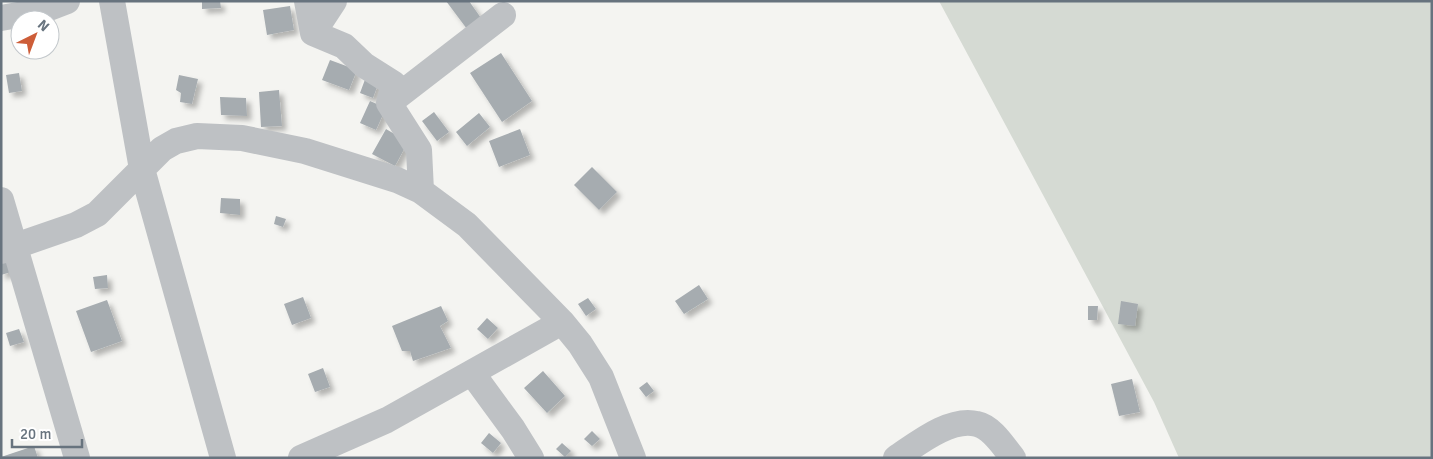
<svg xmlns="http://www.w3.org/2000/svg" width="1433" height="459" font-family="Signika,sans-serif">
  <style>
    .green { fill: #d5dad3 }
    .building { fill: #a6acb0; filter: url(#shadow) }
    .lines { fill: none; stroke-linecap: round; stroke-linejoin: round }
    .minor { stroke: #bec1c4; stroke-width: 26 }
  </style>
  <defs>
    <filter id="shadow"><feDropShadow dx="4.5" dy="4.5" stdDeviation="2.5" flood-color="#0004"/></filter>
  </defs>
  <rect width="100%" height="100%" fill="#f4f4f1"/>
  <path class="green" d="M939,1H1432V458H1179L1154,402Z"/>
  <path class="building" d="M202,1H220L221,8L202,9Z
    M446,1H469L481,18L467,29Z
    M290,6L294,30L267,35L263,10Z
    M501,53L532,101L502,122L470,73Z
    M330,60L357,70L349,90L322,80Z
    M19,73L22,91L9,93L6,75Z
    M367,74L380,79L373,98L360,93Z
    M179,75L198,79L192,104L180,102L181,93L176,90Z
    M279,90L282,126L261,127L259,92Z
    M220,97L246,98L247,116L221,115Z
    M370,101L386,108L376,130L360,123Z
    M434,112L449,132L437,141L422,121Z
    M479,113L490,127L467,146L456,132Z
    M386,129L408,142L395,166L372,154Z
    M520,129L530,155L499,167L489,141Z
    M592,167L617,192L599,210L574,185Z
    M221,198L240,199V215L220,213Z
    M276,216L286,219L283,227L274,224Z
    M7,258L11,272L1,275V260Z
    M107,275L108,288L95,289L93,277Z
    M699,285L708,299L684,314L675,301Z
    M303,297L311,318L292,325L284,304Z
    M588,298L596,309L586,316L578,304Z
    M107,300L122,341L91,352L76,311Z
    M1121,301L1138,304L1135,326L1118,324Z
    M441,306L448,321L440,326L451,348L413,361L410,351H402L392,326Z
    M1088,306H1098L1097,320H1088Z
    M487,318L498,328L488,339L477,329Z
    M19,329L24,342L10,346L6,333Z
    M323,368L330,387L315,392L308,374Z
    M543,371L565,396L547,413L524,388Z
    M1132,379L1140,412L1119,416L1111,384Z
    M647,382L654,391L646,397L639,388Z
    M592,431L600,439L592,446L584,439Z
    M489,433L501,443L493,453L481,443Z
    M562,443L571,451L565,457L556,449Z
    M34,446L38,458H1V457Z"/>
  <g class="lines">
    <path class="minor" d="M112,1L142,169L223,458
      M307,1L313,33L344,46L364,65L394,84L389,103L419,150L421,191
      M1,18L41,11L67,1
      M313,33L334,1
      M389,103L503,15
      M1,200L77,458
      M1,251L76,225L97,214L162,149L176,141L197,136L242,138L305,151L397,180L421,191L467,225L562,322L580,344L601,377L633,458
      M472,373L513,429L531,458
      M301,458L387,420L562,322
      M896,458C917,444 950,417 977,424C992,427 1004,447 1013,458"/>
  </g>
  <rect width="1433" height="459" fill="none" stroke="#67737e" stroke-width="5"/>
  <g transform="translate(35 35) rotate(42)"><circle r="24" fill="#ffffff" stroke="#c2c7cb"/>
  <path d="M0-4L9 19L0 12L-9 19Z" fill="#cd5d38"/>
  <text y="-8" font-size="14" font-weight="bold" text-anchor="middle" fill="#67737e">N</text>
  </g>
  <path d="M12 439v8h70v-8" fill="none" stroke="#67737e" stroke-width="2.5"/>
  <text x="20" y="439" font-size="15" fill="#67737e" stroke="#ffffff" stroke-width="4" paint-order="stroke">20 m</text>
</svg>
